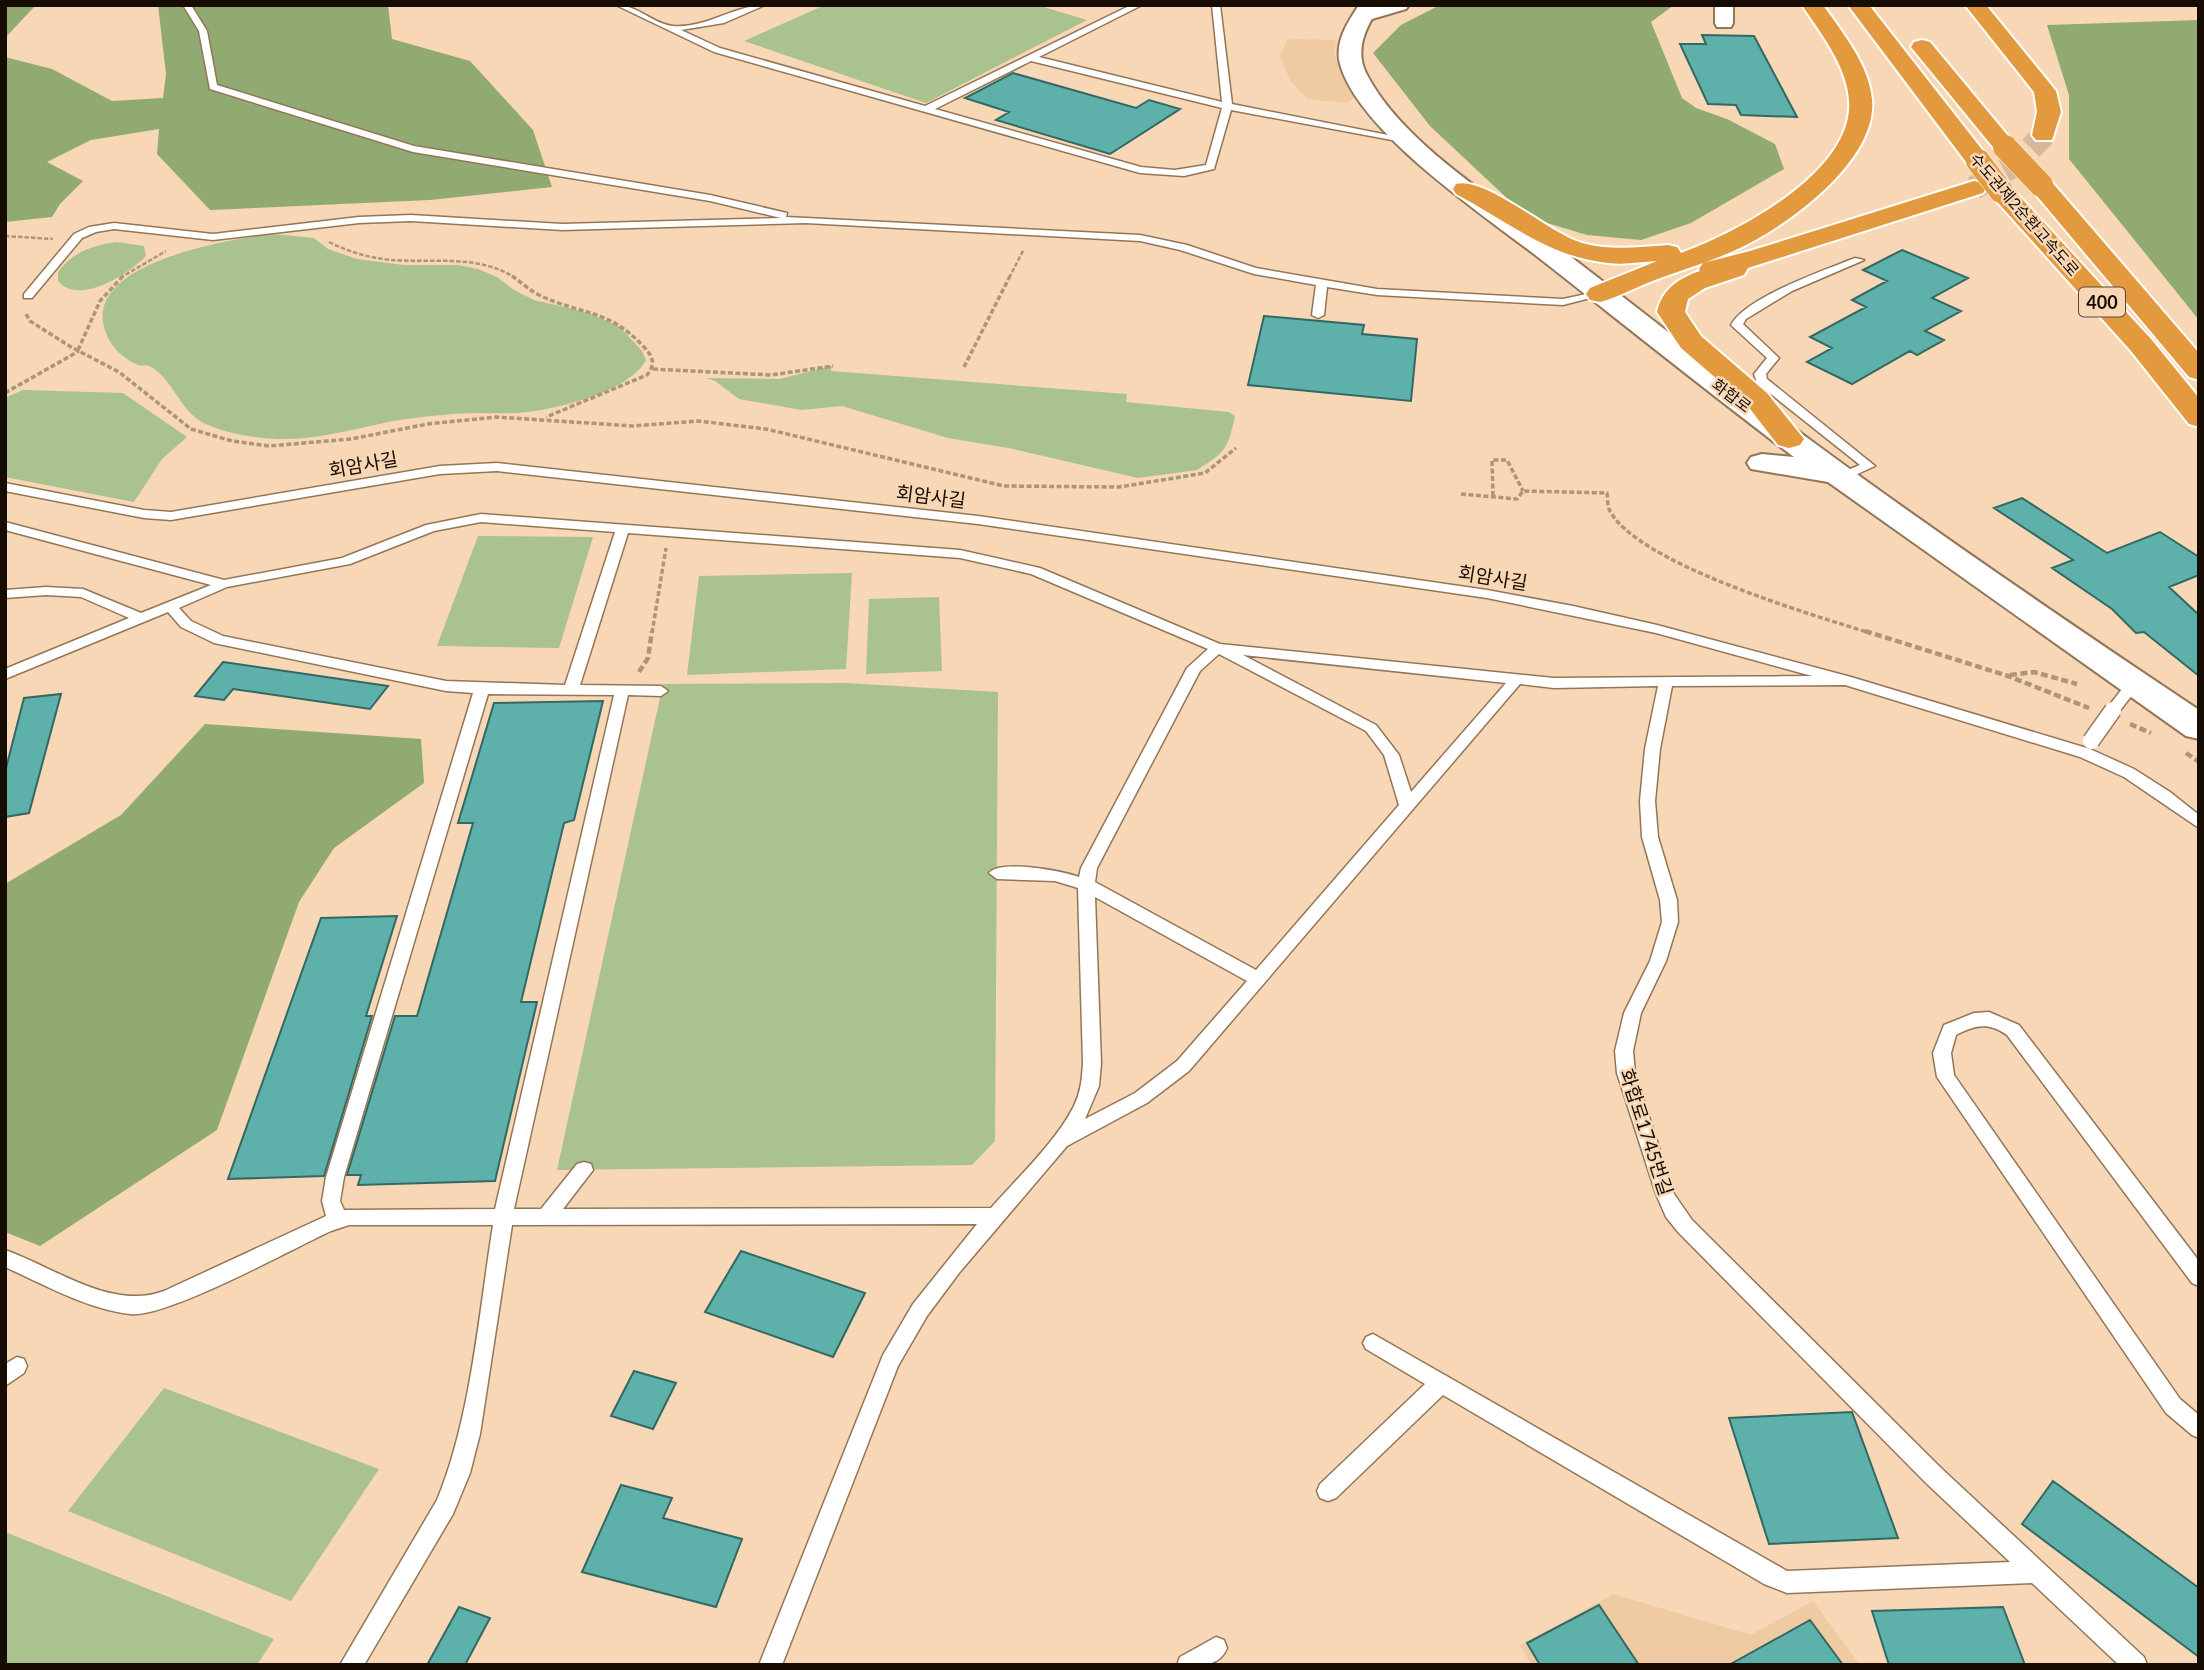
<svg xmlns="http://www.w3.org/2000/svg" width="2204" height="1670" font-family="Lato,'Noto Sans KR',sans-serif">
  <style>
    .built { fill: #f0caa3 }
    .green { fill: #aac28e }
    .forest { fill: #90aa72 }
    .building { fill: #5eb1aa; stroke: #336863; stroke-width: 2 }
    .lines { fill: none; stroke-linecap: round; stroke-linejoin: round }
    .highway-tunnel { stroke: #d5b99a; stroke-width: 24; stroke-dasharray: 24 11; stroke-linecap: butt }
    .lane-casing { stroke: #937657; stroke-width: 3 }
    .street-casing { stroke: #937657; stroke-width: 4 }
    .secondary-casing { stroke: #937657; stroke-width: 4 }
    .highway-casing { stroke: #fff; stroke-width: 4 }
    .path-far2 { stroke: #ad947a; stroke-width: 2.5; stroke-dasharray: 4.5 2; stroke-linecap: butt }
    .path-far1 { stroke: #ad947a; stroke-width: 3.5; stroke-dasharray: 5 2.5; stroke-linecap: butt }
    .path { stroke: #ad947a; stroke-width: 4.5; stroke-dasharray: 7 3.5; stroke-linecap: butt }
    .lane { fill: #fff; fill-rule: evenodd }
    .street { fill: #fff; fill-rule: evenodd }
    .secondary { fill: #fff; fill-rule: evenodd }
    .highway { fill: #e39a3f; fill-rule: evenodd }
    .lane-bridge-casing { stroke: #937657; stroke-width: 19; stroke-linecap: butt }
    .highway-bridge-casing { stroke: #fff; stroke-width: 25; stroke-linecap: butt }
    .lane-bridge { stroke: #fff; stroke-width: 16 }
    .highway-bridge { stroke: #e39a3f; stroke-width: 24 }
    .labels { text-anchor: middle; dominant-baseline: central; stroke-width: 5; stroke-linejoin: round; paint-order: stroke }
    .far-street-label { font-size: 16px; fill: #160c02; stroke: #f7d7b5 }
    .shield { fill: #f7d7b5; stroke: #5a4938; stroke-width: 2 }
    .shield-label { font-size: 18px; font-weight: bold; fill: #160c02 }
    .street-label { font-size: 19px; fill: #160c02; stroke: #f7d7b5 }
  </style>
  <rect width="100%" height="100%" fill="#f7d7b5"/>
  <path class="built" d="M1287,39L1336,40L1334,54L1343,76L1358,95L1347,103L1307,99L1290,80L1280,57Z
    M1613,1594L1751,1635L1813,1601L1860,1665H1532L1520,1646Z"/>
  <path class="green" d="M825,5H1037L1087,20L926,103L744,41Z
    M273,234L314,238L328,249L357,259L404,265H458L478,269L497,277L514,290L534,300L589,313L620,327L642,351L646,360C630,391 560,408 528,412C512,414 496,413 480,413C456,413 430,416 406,419C366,425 326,439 286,439C260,439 232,435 208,425C180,414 173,377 149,366C145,365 141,366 138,365C120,357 106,342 103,322C94,261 231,239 273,234Z
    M117,242L144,246L146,256C129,274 79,306 58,281V272C73,252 93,245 117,242Z
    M830,366H832L831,371L1127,394L1126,402L1229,412L1235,416C1228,448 1226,452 1197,470L1138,478L1008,448L948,438L842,406L801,410L739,399L715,381L706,378L780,379Z
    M23,390L123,393L187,437L162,459L134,502L5,477V398Z
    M478,536L593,537L559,648L437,646Z
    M852,573L846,669L687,675L699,576Z
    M939,597L942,671L866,674L869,599Z
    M845,683L998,692L995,1141L972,1165L557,1170L663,684Z
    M164,1388L379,1469L291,1601L68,1511Z
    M5,1532L274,1639L257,1665H5Z"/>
  <path class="forest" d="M5,5H36L5,38Z
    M158,5H388L392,39L470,61L533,130L552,187L430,200L210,210L157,154L159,129L91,140L47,162L83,181L60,204L52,217L5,222V57L52,69L112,101L163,98L166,74Z
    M1440,5H1674L1651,22L1682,98L1696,108L1727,119L1775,144L1784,169L1691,223L1641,240L1587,235L1527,217L1430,126L1373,53L1401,25Z
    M2199,20V320L2069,159V95L2047,25Z
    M205,724L421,739L424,783L334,848L299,902L217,1130L40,1246L5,1232V884L121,815Z"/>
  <path class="building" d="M1702,35L1754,36L1797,117L1741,115L1736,105L1708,104L1680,44H1706Z
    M1013,73L1136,108L1149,100L1180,109L1110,154L996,120L1009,112L965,98Z
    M1902,250L1968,278L1932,298L1961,311L1925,331L1944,340L1917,355L1910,351L1852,384L1807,362L1832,348L1810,337L1866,307L1852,300L1887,281L1863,270Z
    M1264,316L1364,325L1362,334L1417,339L1411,401L1248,385Z
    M2022,498L2107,553L2160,532L2199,557V575L2169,587L2199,615V676L2144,632L2136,633L2112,609L2052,568L2073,560L1994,508Z
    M223,662L388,686L370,709L233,689L224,700L195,696Z
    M61,694L29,813L5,817V772L24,698Z
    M603,701L574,820L564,823L521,1002H537L495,1181L358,1185L361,1175H347L395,1016H417L473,823H458L494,703Z
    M397,916L366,1016H372L324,1176L228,1179L321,918Z
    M741,1251L865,1293L833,1357L705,1312Z
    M634,1371L676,1383L653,1429L611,1416Z
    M1852,1412L1898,1538L1769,1544L1729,1418Z
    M2053,1481L2199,1588V1657L2022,1524Z
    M621,1485L672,1498L663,1518L742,1539L716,1607L582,1572Z
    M1599,1605L1639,1665H1540L1527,1643Z
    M459,1607L490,1618L465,1665H427Z
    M2003,1607L2025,1665H1889L1872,1611Z
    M1810,1620L1843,1665H1729Z"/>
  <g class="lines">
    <path class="highway-tunnel" d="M1974,188L2013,166L2044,135"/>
    <defs>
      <path id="lane" d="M183,5H191L207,31L217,85L414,146L710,195L787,213L786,217L1140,235L1187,245L1256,268L1377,289L1563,299L1600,291L1606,294L1563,305L1377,295L1327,287L1324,315L1318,318L1312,315L1316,285L1254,274L1180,250L1140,241L806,223L562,230L411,221L359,223L213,240L114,229L96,232L82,238L32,298H24V294L74,234L89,227L114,223L213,234L359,217L411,215L562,224L781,218L710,201L413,152L210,89L199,31Z
        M616,5C638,5 653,24 673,26C705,29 735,5 765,5L724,23L681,30L720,48L925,106L1131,5L1140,6L1039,57L1222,102L1212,5H1220L1232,104L1413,140L1408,143L1231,110L1214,169L1184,176L1140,173L714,52ZM1031,61L1222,108L1206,165L1175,170L1141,167L935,109Z
        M1855,258L1864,260L1792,291L1746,319L1743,324L1779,358L1766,374L1767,379L1875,466L1842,481L1836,477L1838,474L1860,465L1757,383L1754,374L1767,358L1731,325C1746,297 1825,270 1855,258Z
        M497,463L978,516L1487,590L1573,606L1657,625L1851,677L2090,749L2134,769L2170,792L2199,815V828L2124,777L2080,757L1845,685L1672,686L1660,749L1655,801L1658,837L1677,900L1678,922L1666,961L1641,1013L1633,1051L1635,1073L1674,1194L1692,1220L1942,1469L2144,1657L2147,1665H2119L2032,1583L1787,1593L1764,1584L1443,1395L1336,1498L1328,1501L1320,1498L1317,1491L1320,1484L1425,1384L1366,1349L1363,1343L1366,1337L1373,1334L1787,1571L2010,1562L1926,1483L1678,1232L1666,1217L1656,1194L1617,1073L1615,1051L1624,1013L1650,961L1662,922L1660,900L1642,837L1640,801L1645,749L1658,686L1554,688L1520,684L1189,1071L1147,1103L1067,1146L959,1273L927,1316L898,1366L782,1665H759L883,1355L913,1304L977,1224L512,1225L480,1434L470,1473L453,1514L364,1665H340L437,1500C471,1418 479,1313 493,1225H349L331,1231C292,1249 165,1319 130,1314C87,1309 45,1285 5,1267V1250C54,1267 111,1311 164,1291L326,1216L322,1201L326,1177L473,693L446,691L214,643L181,627L168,612L5,679V669L129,618L81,597L46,595L5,598V590L46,587L83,589L141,613L211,585L5,530V522L224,580L342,558L426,525L481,514L960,550L1040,568L1220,644L1554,678L1812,676L1656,633L1487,598L978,524L497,471L440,474L171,520L144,518L5,491V483L144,510L171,512L440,466ZM481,522L615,532L565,685L446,681L223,636L191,621L179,608L227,587L350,564L434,531ZM628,533L960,558L1031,574L1208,649L1187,668L1081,868L1079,877C1063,871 1000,859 989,873L997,879L1055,881L1078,888L1083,1063C1082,1078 1081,1092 1074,1106C1056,1142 1018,1177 991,1208L563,1209L593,1170L591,1164L584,1162L577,1164L541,1209H514L628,695L661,696L668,691L661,686L580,685ZM1219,654L1366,731L1384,755L1399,805L1256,970L1095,882L1097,868L1200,671ZM1243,655L1506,683L1411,792L1399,755L1376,725ZM488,694L614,695L495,1209L344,1210L340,1201L344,1177ZM1095,897L1247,981L1177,1061L1135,1093L1085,1119L1099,1086L1101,1063Z
        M2134,678L2141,683L2139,686L2118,713H2108L2106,710L2108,707L2129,680Z
        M1989,1012L2019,1025L2199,1261V1286L2192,1283L2007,1035C1988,1022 1976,1025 1956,1035L1951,1053L1954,1075L2180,1399L2199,1415V1438L2192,1435L2166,1413L1937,1077L1933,1053L1944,1025L1974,1013Z
        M17,1357L24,1359L27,1366L24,1373L5,1386V1364Z
        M1216,1637L1224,1640L1227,1648C1219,1669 1196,1665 1177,1665L1180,1657Z"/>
      <path id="street" d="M1381,5H1409L1406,9L1362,22L1353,17L1356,13Z
        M1715,5H1733V23L1731,27H1717L1715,23Z"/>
      <path id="secondary" d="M1359,5H1380C1367,26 1354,48 1366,73C1402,144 1500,202 1562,250C1646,314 1728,380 1813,442C1939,535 2069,623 2199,710V739L2186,736L1828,482L1751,469L1747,463L1751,457L1762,454L1794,457C1709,393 1627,327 1543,261C1487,217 1359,133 1340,64C1334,42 1348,22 1359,5Z"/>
      <path id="highway" d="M1802,5H1823C1842,32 1869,65 1872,99C1878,159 1791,223 1744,246C1716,260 1685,269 1655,280C1636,287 1619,297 1600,302L1590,300L1586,294L1590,288L1657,261C1641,262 1624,265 1608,263C1549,257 1507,221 1456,194L1453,189L1456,184C1486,176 1548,233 1582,243C1610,251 1639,247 1668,245L1677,247L1681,253C1737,233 1855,171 1849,100C1847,66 1820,32 1802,5Z
        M1848,5H1869L1987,156L1990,161L1987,166L1978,168L1969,166Z
        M1965,5H1986L2056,91L2061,112L2052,140H2036L2032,135L2037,112L2034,92Z
        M1922,40L1930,42L2013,142L2017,147L2013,152L2005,154L1997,152L1911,47L1914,42Z
        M2041,178L2050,180L2199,353V380L2189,377L2032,190L2029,185L2032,180Z
        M1974,181L1983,183L1986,188L1983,193L1748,268L1744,275L1705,288L1688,299L1685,312L1701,336L1767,393L1804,439L1800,445L1789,448L1778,445L1747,405L1681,348L1657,312C1662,289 1679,278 1700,271L1699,269L1703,263L1750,251Z
        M2001,184L2010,186L2151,339L2199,398V427L2189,424L2131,351L1992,196L1989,191L1992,186Z"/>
    </defs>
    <use href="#lane" class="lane-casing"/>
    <use href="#street" class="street-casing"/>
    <use href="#secondary" class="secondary-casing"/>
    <use href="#highway" class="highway-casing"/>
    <path class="path-far2" d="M5,236L53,239
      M329,242C349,252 369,258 392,260C431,263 480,254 515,278
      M120,278L166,251
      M1009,278L1024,249"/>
    <path class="path-far1" d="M512,276C521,282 529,290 539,295C580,315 608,308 644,347C653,357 656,364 647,375L546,417
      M26,314L30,321L71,347L119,372L191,429L232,441L269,446L351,439L428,424L496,417L633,426L698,421L766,429L1004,486L1119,487L1205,473L1236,448
      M78,350L100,301L123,276
      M964,367L1010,276
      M653,369L771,375L833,366
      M5,393L79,351
      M1461,494L1517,499L1523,491L1607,493C1608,498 1607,505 1609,509C1634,563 1813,615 1870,633
      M1493,496L1492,460H1507L1523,491
      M652,633L666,548"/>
    <path class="path" d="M1865,631L2008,676L2089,708
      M639,672L648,658L652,631
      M2010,675L2034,672L2077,684
      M2130,724L2151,733
      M2186,753L2199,762"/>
    <use href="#lane" class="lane"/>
    <use href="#street" class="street"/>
    <use href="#secondary" class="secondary"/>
    <use href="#highway" class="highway"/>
    <defs>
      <path id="lane-bridge" d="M2091,741L2113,710"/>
      <path id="highway-bridge" d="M2005,147L2041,185
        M1978,161L2001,191"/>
    </defs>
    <use href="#lane-bridge" class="lane-bridge-casing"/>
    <use href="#highway-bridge" class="highway-bridge-casing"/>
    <use href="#lane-bridge" class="lane-bridge"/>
    <use href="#highway-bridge" class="highway-bridge"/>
  </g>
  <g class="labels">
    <g class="far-street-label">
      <text transform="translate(2025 214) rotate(49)">수도권제2순환고속도로</text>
      <text transform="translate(1732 395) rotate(37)">화합로</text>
    </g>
    <rect class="shield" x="2079" y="287.5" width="46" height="29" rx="5"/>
    <g class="shield-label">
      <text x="2102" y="302">400</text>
    </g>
    <g class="street-label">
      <text transform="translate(363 464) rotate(-10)">회암사길</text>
      <text transform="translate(931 496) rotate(7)">회암사길</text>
      <text transform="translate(1493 577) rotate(9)">회암사길</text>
      <text transform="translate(1647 1132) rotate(72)">화합로1745번길</text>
    </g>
  </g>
  <rect width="2204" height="1670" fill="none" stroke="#160c02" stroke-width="14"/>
</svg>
